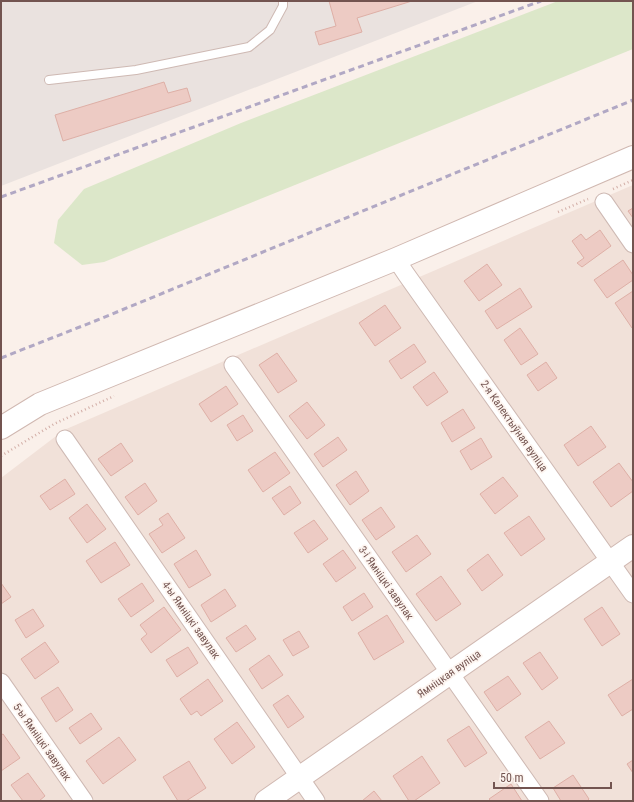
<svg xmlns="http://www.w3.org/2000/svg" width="634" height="802" font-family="'Roboto Condensed',sans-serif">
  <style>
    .residential { fill: #f1e1d9 }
    .industrial { fill: #eae2df }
    .green { fill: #dce7c9 }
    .building { fill: #edcbc4; stroke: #deafa6 }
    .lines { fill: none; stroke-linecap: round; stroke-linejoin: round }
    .lane-casing { stroke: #ceb9b3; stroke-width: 10 }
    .street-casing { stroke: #ceb9b3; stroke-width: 19 }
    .secondary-casing { stroke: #d0b8b1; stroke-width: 24 }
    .path { stroke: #d2aea7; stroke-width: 2.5; stroke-dasharray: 1 3; stroke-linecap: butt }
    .lane { stroke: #fff; stroke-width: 8 }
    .street { stroke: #fff; stroke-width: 17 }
    .secondary { stroke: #fff; stroke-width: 22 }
    .rail { stroke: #b1a8c4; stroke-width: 3; stroke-dasharray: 6 4; stroke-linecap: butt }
    .labels { text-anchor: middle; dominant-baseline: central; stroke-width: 3.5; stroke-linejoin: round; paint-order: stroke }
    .street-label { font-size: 11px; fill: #735450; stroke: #fdf5f0 }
  </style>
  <rect width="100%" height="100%" fill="#faf0ea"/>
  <path class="residential" d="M633,185V801H1V478L64,430Z"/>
  <path class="industrial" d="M1,1H478L1,186Z"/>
  <path class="green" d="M558,1H633V49L104,262L82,265L54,243L58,220L84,189L241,123Z"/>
  <path class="building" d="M329,1H412L357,18L362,32L319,45L315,32L336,26Z
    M164,82L168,93L187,88L191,101L63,141L55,115Z
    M633,208V218L628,211Z
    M600,230L611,246L582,267L577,263L584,258L572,241L581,234L586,240Z
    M623,260L633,275V280L607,298L594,280Z
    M487,264L502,285L479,301L464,281Z
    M520,288L532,307L497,329L485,311Z
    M633,291V327L632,328L615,303Z
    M385,305L401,328L375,346L359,323Z
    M520,328L538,354L521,365L504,340Z
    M414,344L426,362L401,379L389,361Z
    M277,353L297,381L278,393L259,365Z
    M546,362L557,378L538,391L527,375Z
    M434,372L448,392L427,406L413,387Z
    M226,386L238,404L211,422L199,404Z
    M307,402L325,425L307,439L289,416Z
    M463,409L475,428L452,442L441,423Z
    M243,415L253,431L237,441L227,425Z
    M591,426L606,447L578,466L564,445Z
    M338,437L347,450L323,467L314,454Z
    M481,438L492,457L471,470L460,451Z
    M121,443L133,461L111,476L98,459Z
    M275,452L290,473L263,492L248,470Z
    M619,463L633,482V491L611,507L593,482Z
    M356,471L369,491L350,505L336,485Z
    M503,477L518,496L495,514L480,494Z
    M65,479L75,494L50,510L40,496Z
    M145,483L157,501L138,515L125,497Z
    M290,486L301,503L284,515L272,498Z
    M87,504L106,529L87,543L69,518Z
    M381,507L395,527L376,540L362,520Z
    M168,513L185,538L162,553L149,534L163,525L159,519Z
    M529,516L545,539L521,556L504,533Z
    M314,520L328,539L308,553L294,533Z
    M417,535L431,554L406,572L392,552Z
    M115,542L130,565L101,583L86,561Z
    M196,550L211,575L189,588L174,564Z
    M343,550L356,568L336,582L323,564Z
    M488,554L503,575L482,591L467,570Z
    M441,576L461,604L436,621L416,594Z
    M1,583L11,597L1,604Z
    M142,583L154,601L131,617L118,599Z
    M225,589L236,606L211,622L201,605Z
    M364,593L373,607L352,621L343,607Z
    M164,607L181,630L151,653L141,639L147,634L140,625Z
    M602,607L620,634L602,646L584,619Z
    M33,609L44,626L26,638L15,620Z
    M387,615L404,642L374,660L358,633Z
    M246,625L256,639L236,652L226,638Z
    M299,631L309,647L293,656L283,640Z
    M45,642L59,662L35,679L21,659Z
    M188,647L198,663L177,677L166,660Z
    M540,652L558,678L542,690L523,663Z
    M269,655L283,675L262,689L249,669Z
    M508,676L521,694L497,711L484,692Z
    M208,679L223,701L201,716L197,711L191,715L180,699Z
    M633,679V709L622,716L608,695Z
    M58,687L73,710L56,722L41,698Z
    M288,695L304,717L288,728L273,705Z
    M91,713L102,729L80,744L69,728Z
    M549,721L565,743L540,759L525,737Z
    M237,722L255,747L232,764L214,739Z
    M469,726L487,753L465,767L447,740Z
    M3,734L20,758L1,771V735Z
    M119,737L136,760L103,784L86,761Z
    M422,756L440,783L414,801H409L393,776Z
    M633,760V773L627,764Z
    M189,761L206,788L186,801H178L163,777Z
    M28,773L45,796L39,801H23L11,785Z
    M573,775L589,799L587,801H561L553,788Z
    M511,784L522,801H491L489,799Z
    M374,791L382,801H362Z"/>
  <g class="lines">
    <defs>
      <path id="lane" d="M49,80L136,70L249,47L270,30L283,6V1"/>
      <path id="street" d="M604,202L633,244
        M396,259L406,274L633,594
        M233,365L540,801
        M65,439L316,801
        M1,682L84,801"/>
      <path id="secondary" d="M1,428L40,404L396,259L633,157
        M266,801L633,546"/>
    </defs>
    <use href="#lane" class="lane-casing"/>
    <use href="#street" class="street-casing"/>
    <use href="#secondary" class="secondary-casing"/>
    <path class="path" d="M613,189L633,180
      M558,212L588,199
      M1,456L54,424L114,396"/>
    <use href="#lane" class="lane"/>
    <use href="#street" class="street"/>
    <use href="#secondary" class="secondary"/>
    <path class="rail" d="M1,197L541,1
      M1,358L95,321L633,100"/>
  </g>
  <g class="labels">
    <g class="street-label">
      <text transform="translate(514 426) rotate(55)">2-я Калектыўная вуліца</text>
      <text transform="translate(386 583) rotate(55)">3-і Ямніцкі завулак</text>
      <text transform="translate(191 620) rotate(55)">4-ы Ямніцкі завулак</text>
      <text transform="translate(449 674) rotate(-35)">Ямніцкая вуліца</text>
      <text transform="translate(42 742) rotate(55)">5-ы Ямніцкі завулак</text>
    </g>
  </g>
  <rect width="634" height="802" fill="none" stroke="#735450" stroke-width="4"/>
  <path d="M494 782v6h117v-6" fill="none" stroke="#735450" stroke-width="2"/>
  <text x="500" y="782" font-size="12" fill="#735450" stroke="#fdf5f0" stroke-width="3" paint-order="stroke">50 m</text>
</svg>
